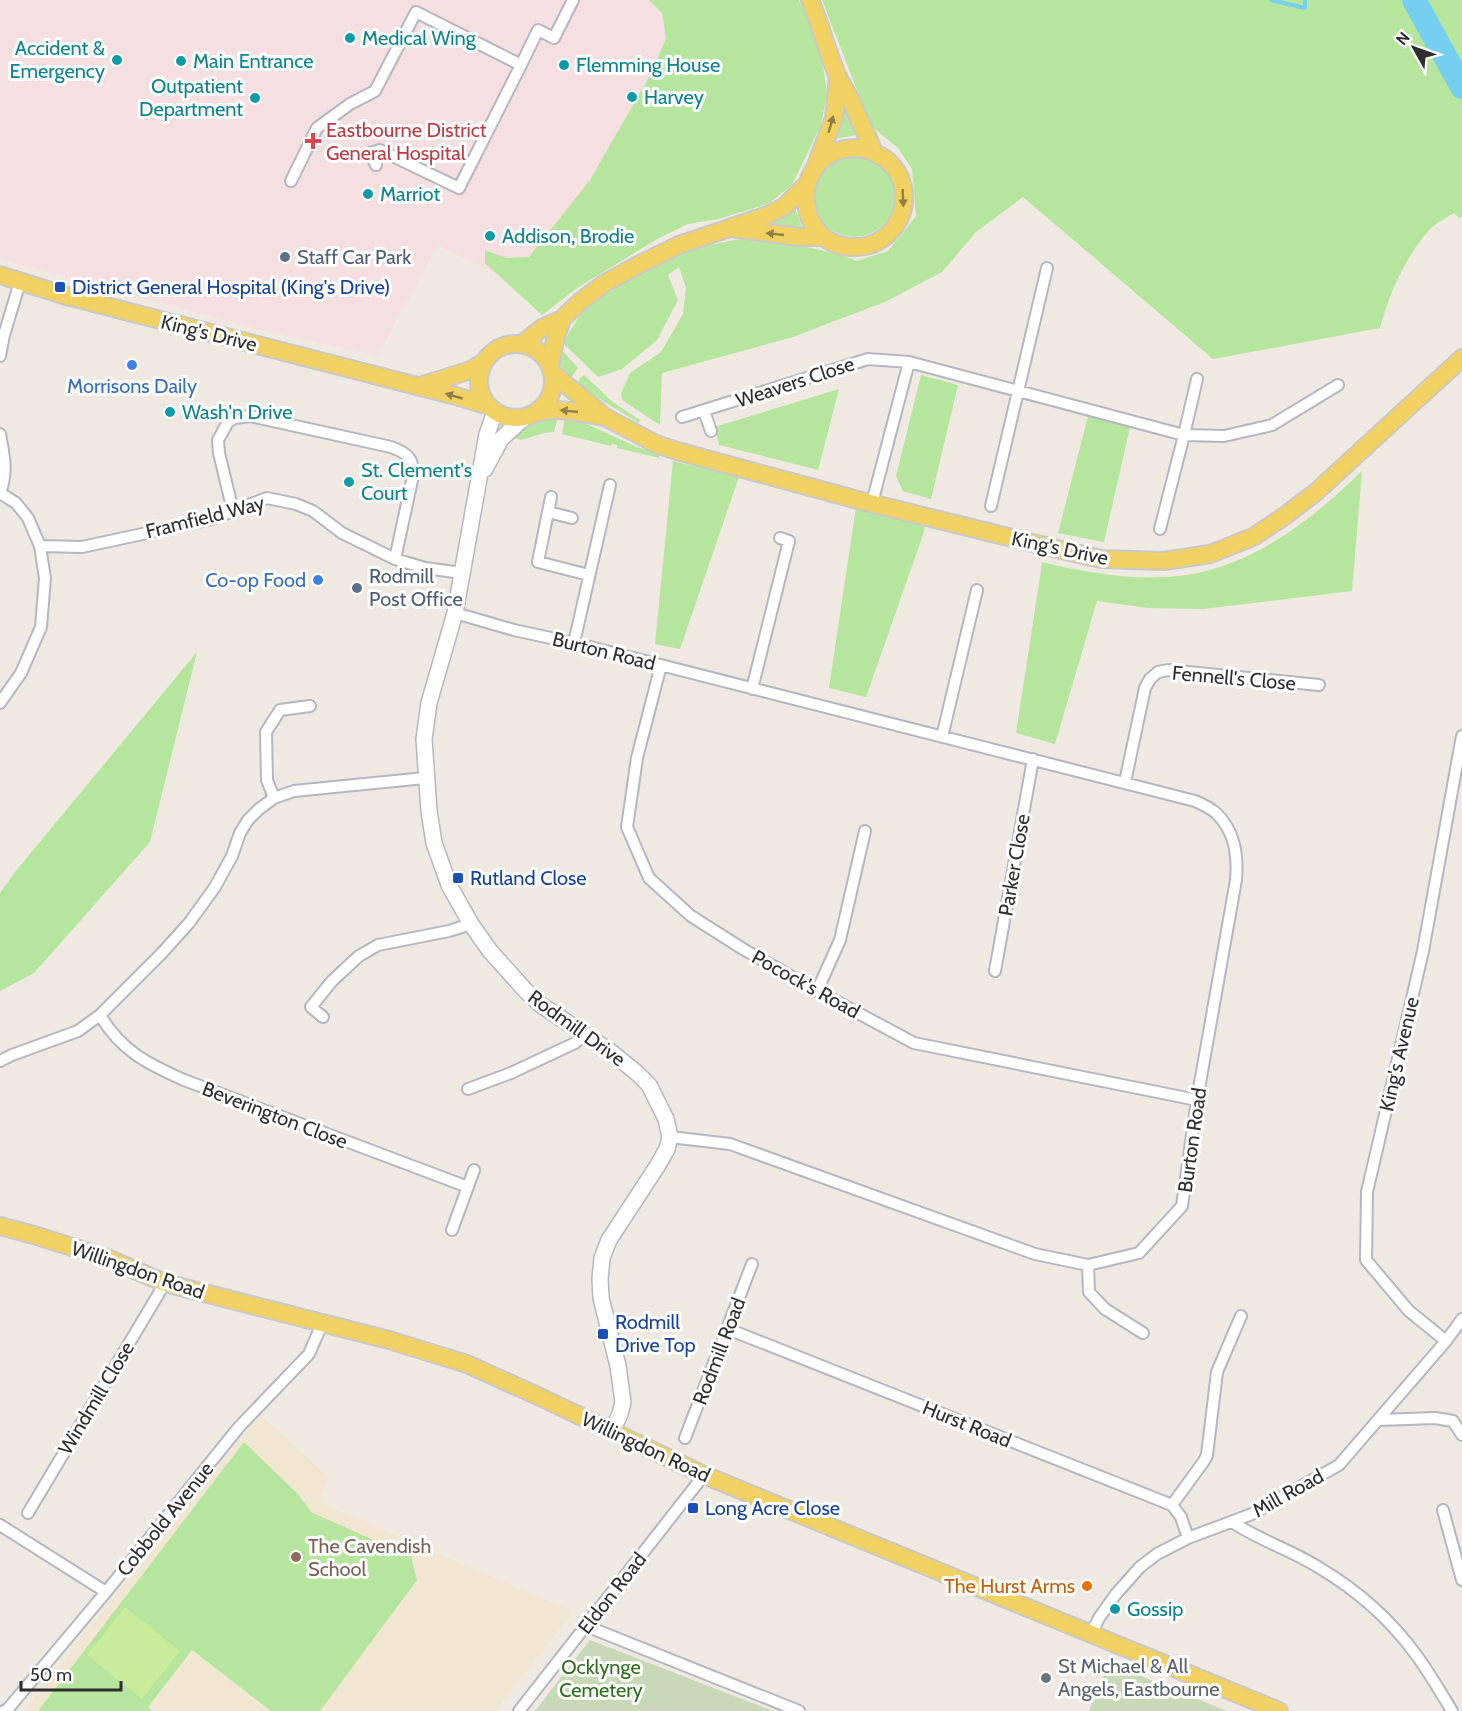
<svg xmlns="http://www.w3.org/2000/svg" width="1462" height="1711" font-family="Cabin,sans-serif">
  <style>
    .education { fill: #f0e6d1 }
    .medical { fill: #f5dfe0 }
    .green { fill: #b6e59e }
    .cemetery { fill: #c8d9b8 }
    .pitch { fill: #c9ec9a }
    .lines { fill: none; stroke-linecap: round; stroke-linejoin: round }
    .stream { stroke: #75cff0; stroke-width: 4 }
    .river { stroke: #75cff0; stroke-width: 24 }
    .street-casing { stroke: #b4b7c1; stroke-width: 14 }
    .secondary-casing { stroke: #b4b7c1; stroke-width: 18 }
    .primary-casing { stroke: #c9c9c9; stroke-width: 20 }
    .street { stroke: #fff; stroke-width: 10 }
    .secondary { stroke: #fff; stroke-width: 15 }
    .primary { stroke: #f2d163; stroke-width: 16 }
    .oneway { fill: #908048 }
    .culture-dot { fill: #0f9aa8; stroke: #fff; stroke-width: 2 }
    .health-dot { fill: #e0444e; stroke: #fff; stroke-width: 2 }
    .service-dot { fill: #5c6f8a; stroke: #fff; stroke-width: 2 }
    .transit-dot { fill: #1a4fb4; stroke: #fff; stroke-width: 2 }
    .shop-dot { fill: #3f7fe0; stroke: #fff; stroke-width: 2 }
    .education-dot { fill: #8d6e63; stroke: #fff; stroke-width: 2 }
    .food-dot { fill: #e8710a; stroke: #fff; stroke-width: 2 }
    .worship-dot { fill: #6b7280; stroke: #fff; stroke-width: 2 }
    .labels { text-anchor: middle; dominant-baseline: central; stroke-width: 6; stroke-linejoin: round; paint-order: stroke }
    .culture-label { font-size: 20px; fill: #0d838f; stroke: #fff; text-anchor: start }
    .health-label { font-size: 20px; fill: #be3a42; stroke: #fff; text-anchor: start }
    .service-label { font-size: 20px; fill: #4e5e75; stroke: #fff; text-anchor: start }
    .transit-label { font-size: 20px; fill: #164399; stroke: #fff; text-anchor: start }
    .street-label { font-size: 20px; fill: #2e2e2e; stroke: #fff }
    .shop-label { font-size: 20px; fill: #366cbe; stroke: #fff }
    .education-label { font-size: 20px; fill: #785e54; stroke: #fff; text-anchor: start }
    .food-label { font-size: 20px; fill: #c56008; stroke: #fff; text-anchor: end }
    .worship-label { font-size: 20px; fill: #5b616d; stroke: #fff; text-anchor: start }
    .park-label { font-size: 20px; fill: #2c6e1b; stroke: #fff }
  </style>
  <rect width="100%" height="100%" fill="#efe9e1"/>
  <path class="education" d="M261,1415L328,1477L319,1502L573,1612L495,1711H23L234,1447Z"/>
  <path class="medical" d="M0,0H700L538,276L511,280L437,245L378,356L258,329L0,259Z"/>
  <path class="green" d="M649,0H799L815,36L824,72L827,94L821,125L792,185L768,204L718,219L688,224L659,238L577,288L542,315L485,263V250L507,258L529,257L590,180L653,70L666,38L662,13Z
    M822,0H1462V217L1459,218L1454,213C1446,218 1436,223 1430,229C1406,256 1389,293 1380,328L1213,359L1023,197L976,232L942,272L887,301L793,337L662,373L660,425L622,400L621,394L630,373L661,352L683,314L686,288L679,267L668,275L678,300L657,340L622,369L598,377L563,343L581,313L632,276L680,255L710,245L745,238L784,242L838,254L857,261L888,251L916,216L912,169L898,148L871,126Z
    M840,95L857,135L833,139Z
    M813 196a41 41 0 1 1 82 0a41 41 0 1 1-82 0Z
    M794,205L802,227L758,225Z
    M561,349L578,368L570,379C561,369 557,362 561,349Z
    M584,375L614,403L640,420L639,423L577,385L580,378Z
    M921,375L958,385L931,499L903,491L896,476Z
    M839,389L818,470L719,445L715,427Z
    M558,416L554,432L544,433L521,440L511,437C525,425 540,420 558,416Z
    M1088,416L1130,427L1104,542L1058,533Z
    M565,417L576,419L637,447L659,454V458L617,448V445L612,444L611,446L562,434Z
    M673,461L739,477L680,649L655,644Z
    M1362,471L1352,591L1203,609L1148,608L1097,601L1055,744L1016,733L1042,564L1041,562C1088,573 1138,582 1187,575C1256,564 1314,518 1362,471Z
    M856,507L925,524L924,532L866,697L829,688Z
    M197,652L150,842L34,973L0,991V893L15,872Z
    M244,1442L298,1494L311,1512L411,1557L417,1580L320,1711H271L192,1650L148,1707L152,1711H38Z"/>
  <path class="cemetery" d="M590,1640L773,1711H535Z
    M1109,1663L1227,1711H1089Z"/>
  <path class="pitch" d="M125,1607L180,1651L142,1699L87,1655Z"/>
  <g class="lines">
    <path class="stream" d="M1271,0L1305,8V0"/>
    <path class="river" d="M1414,0L1462,87"/>
    <defs>
      <path id="street" d="M521,65L538,30L554,38L573,0
        M291,181L317,128L350,104L375,91L416,12L521,65L459,188L380,150L370,153L376,165
        M0,356L4,335L20,282
        M704,411L711,431
        M682,417L868,359L909,362L1184,435L1224,436L1272,425L1338,385
        M0,434C4,455 8,472 0,493L16,503L28,518L40,546L45,578L41,627L21,673L0,703
        M551,497L538,562L589,575
        M872,503L909,362
        M991,506L1047,268
        M233,511L219,453L218,440L228,422L235,418L250,416L391,447C407,453 414,458 413,476L395,559
        M548,512L572,518
        M1160,529L1184,435L1197,379
        M40,546L82,547L212,519L267,498L296,504L313,511L342,533L395,559L425,568L462,573
        M455,613L514,630L574,643L1195,801C1202,804 1210,808 1216,813C1235,831 1238,855 1236,880L1197,1100L1182,1206L1139,1253L1088,1265L1035,1254L730,1144L670,1137
        M574,643L610,485
        M661,665L637,758L627,827L649,878L691,916L743,949L817,991L914,1043L1197,1100
        M752,689L789,541L780,538
        M942,737L977,590
        M1125,782L1145,688L1150,679L1158,672L1168,670L1319,685
        M274,798L267,780L266,732L280,710L310,706
        M995,971L1033,759
        M817,991L840,940L865,831
        M100,1015C121,1051 148,1064 184,1080L468,1187
        M323,1017L311,1007L332,981L359,956L378,945L449,931L471,924
        M0,1061L12,1055L78,1031L100,1015L162,953L189,923L215,887L232,856L240,833L248,820L259,809L274,798L294,791L425,778
        M468,1089L511,1073L575,1043L584,1034
        M452,1230L474,1170
        M1088,1265L1089,1292L1105,1309L1143,1333
        M728,1329L1172,1505L1181,1517L1188,1538
        M1446,1341L1409,1311L1366,1260L1367,1192L1423,951L1462,736
        M1378,1420L1435,1418L1453,1421L1462,1435
        M685,1438L752,1264
        M1172,1505L1204,1461L1207,1455L1217,1372L1241,1316
        M1443,1510L1462,1580
        M28,1513L165,1283
        M1232,1522C1259,1540 1291,1550 1318,1567C1357,1590 1391,1620 1417,1656C1430,1674 1441,1693 1452,1711
        M0,1525L106,1592
        M586,1626L799,1711
        M1091,1634L1099,1618L1116,1594L1140,1567L1157,1554L1188,1538L1252,1514L1339,1465L1446,1341L1462,1319
        M4,1711L7,1710L106,1592L239,1427L309,1354L322,1324
        M519,1711L704,1475"/>
      <path id="secondary" d="M495,412L487,434L455,613L429,703L424,739L429,811L434,843L449,885L471,924L490,951L525,990L541,1005L611,1052L637,1073L649,1085L666,1119L670,1137L667,1149L658,1165L609,1240L602,1258L600,1279L601,1298L618,1366L623,1402L620,1414L612,1431
        M485,469L501,439L525,417"/>
      <path id="primary" d="M810,0C821,25 827,52 838,77C843,87 849,95 853,105C858,117 862,127 868,138C870,142 871,147 873,151C877,155 884,157 888,161C903,174 908,197 901,215C895,230 882,243 865,246C792,259 784,149 856,148C862,148 868,151 874,152
        M816,165L834,118L838,76
        M731,228L800,237H823
        M0,275L63,295L456,396L489,406
        M522,344L542,328L562,319L581,301L605,283L640,264L679,245L768,215L785,206L807,184
        M479 381a37 37 0 1 1 74 0a37 37 0 1 1-74 0Z
        M550,366L555,340L562,319
        M552,373L605,417L656,444L677,451L858,500L1053,548L1101,559L1164,561L1210,554L1253,537L1286,515L1316,492L1462,358
        M420,386L471,370L484,362
        M535,413C557,406 582,413 604,417
        M0,1226L34,1235L107,1258L165,1283L389,1340L467,1364L540,1397L704,1475L1279,1711"/>
    </defs>
    <use href="#street" class="street-casing"/>
    <use href="#secondary" class="secondary-casing"/>
    <use href="#primary" class="primary-casing"/>
    <use href="#street" class="street"/>
    <use href="#secondary" class="secondary"/>
    <use href="#primary" class="primary"/>
  </g>
  <defs><path id="oneway-solid" d="M-6-.8H1V-3.2L6.5 0L1 3.2V.8H-6Z" transform="scale(1.5)"/></defs>
  <g class="oneway">
    <use href="#oneway-solid" transform="translate(831 124) rotate(-74)"/>
    <use href="#oneway-solid" transform="translate(903 198) rotate(88)"/>
    <use href="#oneway-solid" transform="translate(775 234) rotate(-174)"/>
    <use href="#oneway-solid" transform="translate(454 396) rotate(-164)"/>
    <use href="#oneway-solid" transform="translate(569 411) rotate(-174)"/>
  </g>
  <g class="culture-dot">
    <circle cx="350" cy="38" r="6"/>
    <circle cx="117" cy="60" r="6"/>
    <circle cx="181" cy="61" r="6"/>
    <circle cx="564" cy="65" r="6"/>
    <circle cx="632" cy="97" r="6"/>
    <circle cx="255" cy="98" r="6"/>
    <circle cx="368" cy="194" r="6"/>
    <circle cx="490" cy="236" r="6"/>
    <circle cx="170" cy="412" r="6"/>
    <circle cx="349" cy="482" r="6"/>
    <circle cx="1115" cy="1609" r="6"/>
  </g>
  <path class="health-dot" d="M310 132h6v6h6v6h-6v6h-6v-6h-6v-6h6z"/>
  <g class="service-dot">
    <circle cx="285" cy="257" r="6"/>
    <circle cx="357" cy="588" r="6"/>
  </g>
  <g class="transit-dot">
    <rect x="54" y="281" width="12" height="12" rx="3"/>
    <rect x="452" y="872" width="12" height="12" rx="3"/>
    <rect x="597" y="1328" width="12" height="12" rx="3"/>
    <rect x="687" y="1502" width="12" height="12" rx="3"/>
  </g>
  <g class="shop-dot">
    <circle cx="132" cy="365" r="6"/>
    <circle cx="318" cy="580" r="6"/>
  </g>
  <circle class="education-dot" cx="296" cy="1557" r="6"/>
  <circle class="food-dot" cx="1087" cy="1586" r="6"/>
  <circle class="worship-dot" cx="1046" cy="1678" r="6"/>
  <g class="labels">
    <g class="culture-label">
      <text x="362" y="38">Medical Wing</text>
      <text x="105" y="48" text-anchor="end">Accident &amp;<tspan x="105" dy="23">Emergency</tspan></text>
      <text x="193" y="61">Main Entrance</text>
      <text x="576" y="65">Flemming House</text>
      <text x="243" y="86" text-anchor="end">Outpatient<tspan x="243" dy="23">Department</tspan></text>
      <text x="644" y="97">Harvey</text>
      <text x="380" y="194">Marriot</text>
      <text x="502" y="236">Addison, Brodie</text>
      <text x="182" y="412">Wash'n Drive</text>
      <text x="361" y="470">St. Clement's<tspan x="361" dy="23">Court</tspan></text>
      <text x="1127" y="1609">Gossip</text>
    </g>
    <g class="health-label">
      <text x="326" y="130">Eastbourne District<tspan x="326" dy="23">General Hospital</tspan></text>
    </g>
    <g class="service-label">
      <text x="297" y="257">Staff Car Park</text>
      <text x="369" y="576">Rodmill<tspan x="369" dy="23">Post Office</tspan></text>
    </g>
    <g class="transit-label">
      <text x="72" y="287">District General Hospital (King's Drive)</text>
      <text x="470" y="878">Rutland Close</text>
      <text x="615" y="1322">Rodmill<tspan x="615" dy="23">Drive Top</tspan></text>
      <text x="705" y="1508">Long Acre Close</text>
    </g>
    <g class="street-label">
      <text transform="translate(209 333) rotate(14)">King's Drive</text>
      <text transform="translate(795 382) rotate(-18)">Weavers Close</text>
      <text transform="translate(205 517) rotate(-14)">Framfield Way</text>
      <text transform="translate(1060 548) rotate(12)">King's Drive</text>
      <text transform="translate(604 651) rotate(14)">Burton Road</text>
      <text transform="translate(1234 678) rotate(5)">Fennell's Close</text>
      <text transform="translate(1014 865) rotate(-80)">Parker Close</text>
      <text transform="translate(806 984) rotate(29)">Pocock's Road</text>
      <text transform="translate(577 1028) rotate(36)">Rodmill Drive</text>
      <text transform="translate(1399 1054) rotate(-77)">King's Avenue</text>
      <text transform="translate(275 1115) rotate(21)">Beverington Close</text>
      <text transform="translate(1192 1140) rotate(-82)">Burton Road</text>
      <text transform="translate(138 1270) rotate(19)">Willingdon Road</text>
      <text transform="translate(719 1351) rotate(-69)">Rodmill Road</text>
      <text transform="translate(96 1398) rotate(-59)">Windmill Close</text>
      <text transform="translate(967 1424) rotate(22)">Hurst Road</text>
      <text transform="translate(646 1447) rotate(25)">Willingdon Road</text>
      <text transform="translate(1288 1493) rotate(-29)">Mill Road</text>
      <text transform="translate(165 1519) rotate(-51)">Cobbold Avenue</text>
      <text transform="translate(612 1593) rotate(-52)">Eldon Road</text>
    </g>
    <g class="shop-label">
      <text x="132" y="386">Morrisons Daily</text>
      <text x="306" y="580" text-anchor="end">Co-op Food</text>
    </g>
    <g class="education-label">
      <text x="308" y="1546">The Cavendish<tspan x="308" dy="23">School</tspan></text>
    </g>
    <g class="food-label">
      <text x="1075" y="1586">The Hurst Arms</text>
    </g>
    <g class="worship-label">
      <text x="1058" y="1666">St Michael &amp; All<tspan x="1058" dy="23">Angels, Eastbourne</tspan></text>
    </g>
    <g class="park-label">
      <text x="601" y="1667">Ocklynge<tspan x="601" dy="23">Cemetery</tspan></text>
    </g>
  </g>
  <g transform="translate(1414 48) rotate(310)" stroke="#ffffff" stroke-width="4.5" paint-order="stroke">
  <path d="M0-4.5L10 22L0 15L-10 22Z" fill="#2e2e2e"/>
  <text y="-9" font-size="16" font-weight="bold" text-anchor="middle" fill="#2e2e2e">N</text>
  </g>
  <path d="M21 1681v9h100v-9" fill="none" stroke="#2e2e2e" stroke-width="3"/>
  <text x="30" y="1681" font-size="18" fill="#2e2e2e" stroke="#ffffff" stroke-width="4.5" paint-order="stroke">50 m</text>
</svg>
